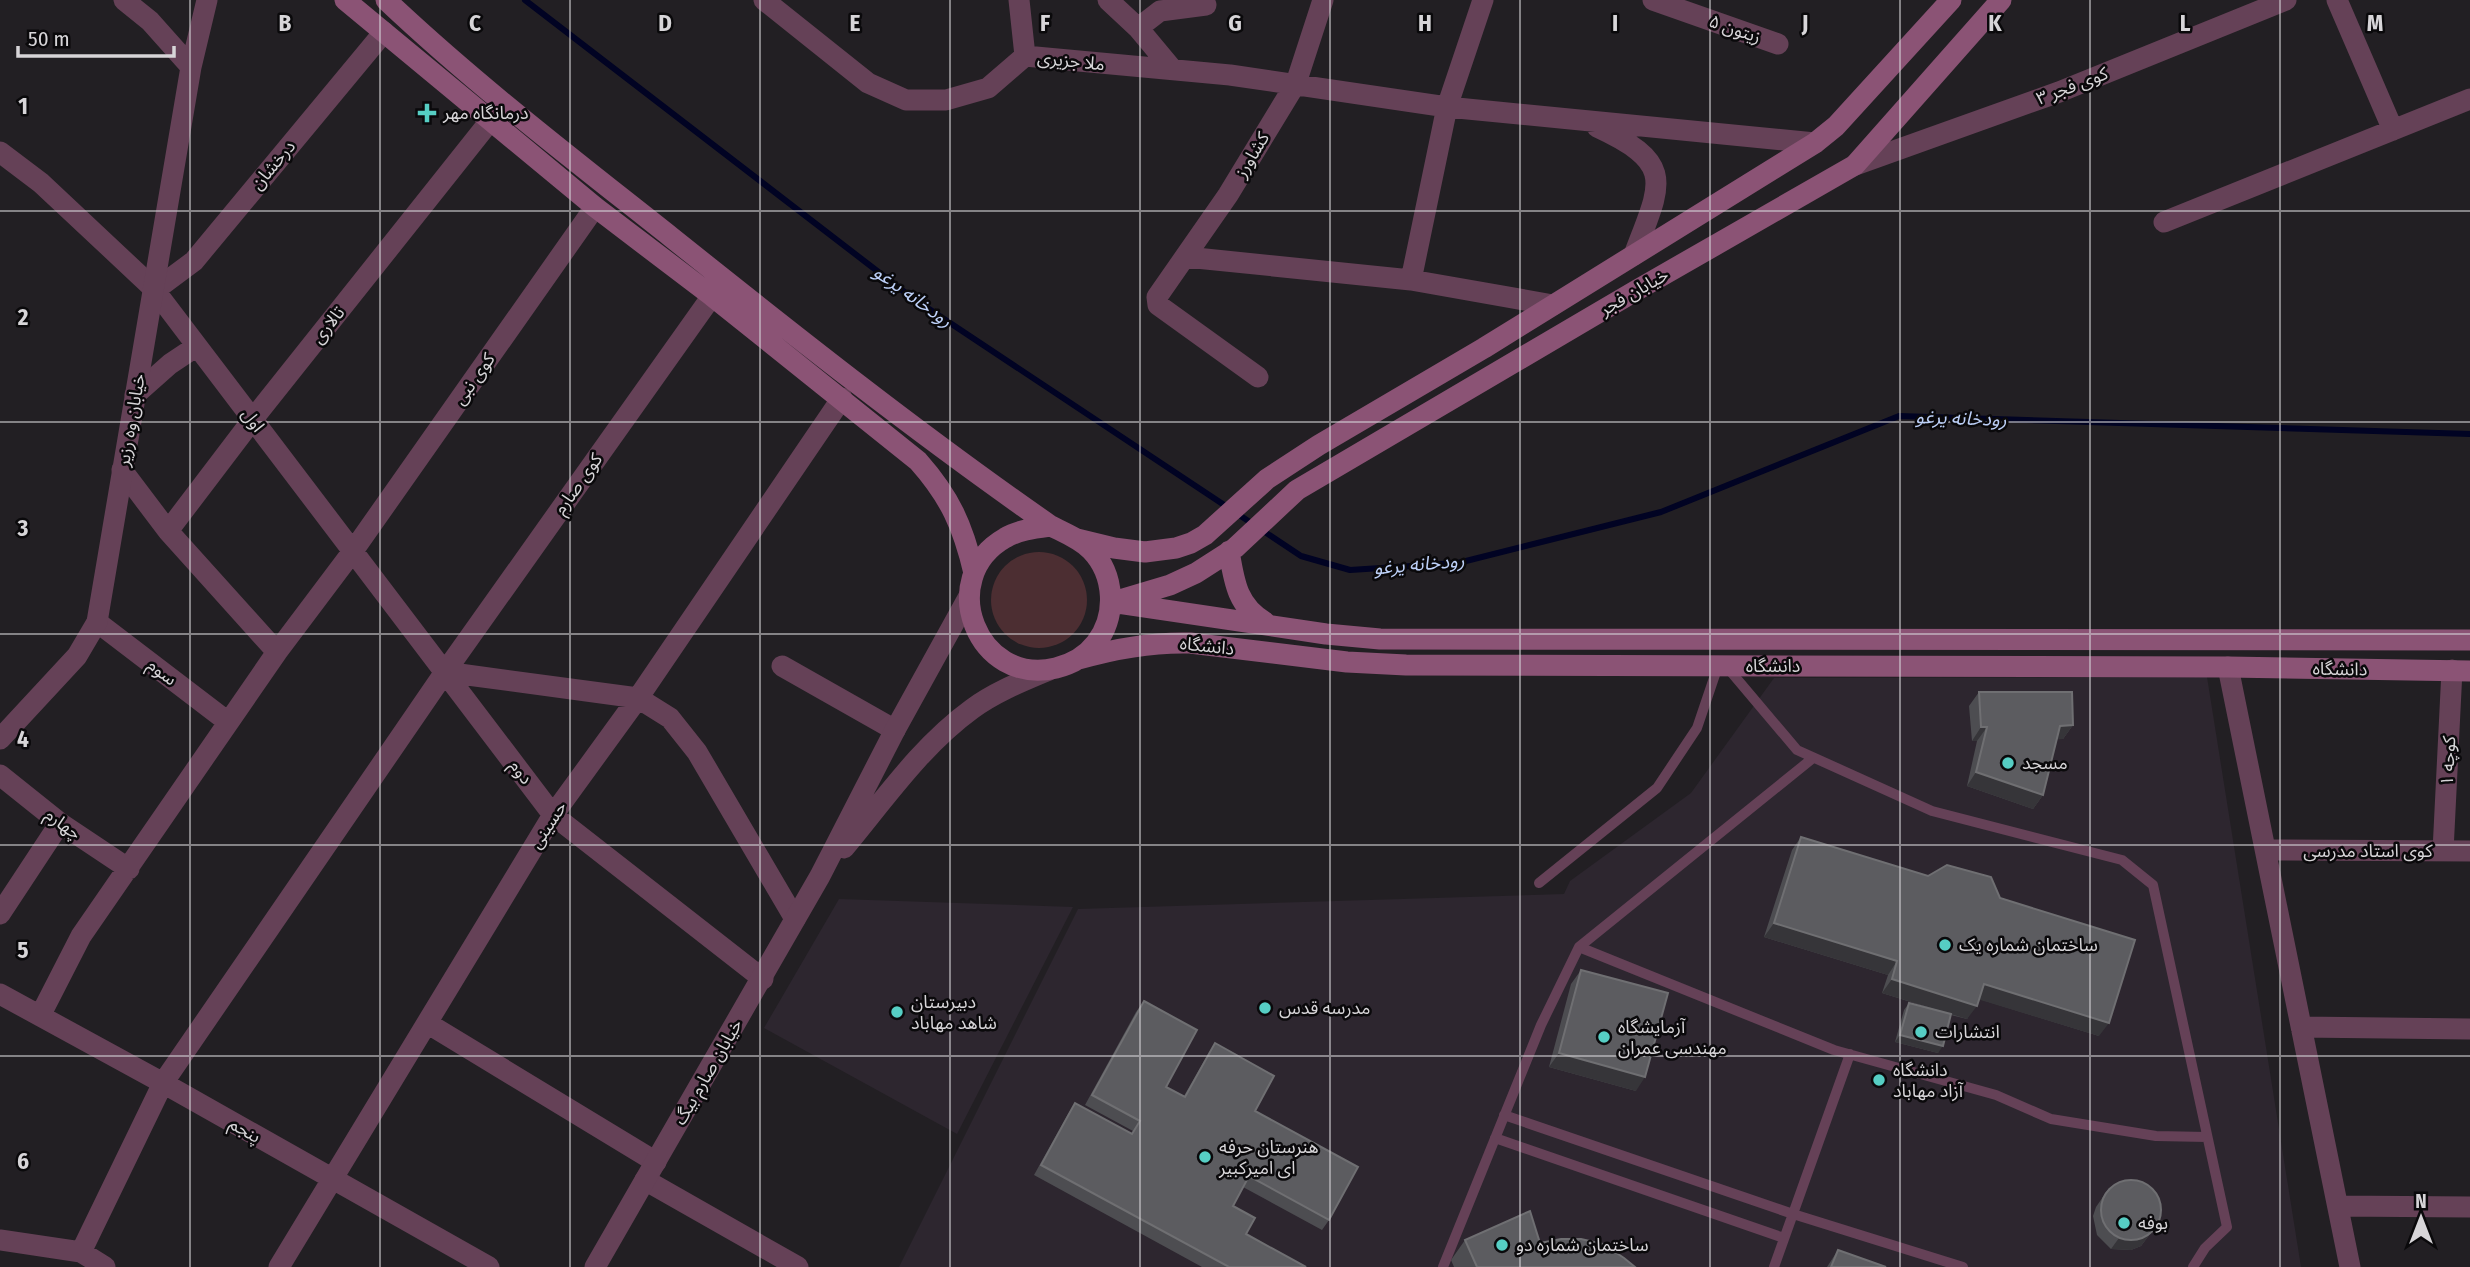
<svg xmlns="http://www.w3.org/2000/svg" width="2470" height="1267" font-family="'Fira Sans Condensed','Noto Sans Arabic',sans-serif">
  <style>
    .built { fill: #2d262f }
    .green { fill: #4c2e32 }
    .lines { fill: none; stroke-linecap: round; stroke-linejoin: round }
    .stream { stroke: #010323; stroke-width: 6 }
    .service { stroke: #654157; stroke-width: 10 }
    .minor { stroke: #654157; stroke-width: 21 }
    .tertiary { stroke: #654157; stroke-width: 21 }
    .secondary { stroke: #8b5375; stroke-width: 21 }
    .wall { fill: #4d4d51 }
    .shaded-wall { fill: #363539 }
    .building { fill: #5c5c60; stroke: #6f6f72; stroke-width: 2 }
    .grid { fill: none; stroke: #d7d5d8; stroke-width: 2; stroke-opacity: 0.55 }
    .poi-dot { fill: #56cec4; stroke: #0a090b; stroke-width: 2.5 }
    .labels { text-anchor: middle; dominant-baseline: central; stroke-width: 5; stroke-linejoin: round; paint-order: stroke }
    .street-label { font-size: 18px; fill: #d7d5d8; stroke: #0a090b }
    .poi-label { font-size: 18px; fill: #d7d5d8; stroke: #0a090b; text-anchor: start }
    .water-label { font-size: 19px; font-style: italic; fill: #bdd0f8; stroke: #0a090b }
    .grid-label { font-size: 23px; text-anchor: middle; font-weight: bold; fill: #d7d5d8; stroke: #0a090b; stroke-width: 5; stroke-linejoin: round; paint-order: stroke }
  </style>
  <rect width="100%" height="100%" fill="#221f23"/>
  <path class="built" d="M2207,677L2301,1267H899L1078,909L1564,894L1570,881L1691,793L1774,678Z
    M839,899L1073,907L957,1134L764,1028Z"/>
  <path class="green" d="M991 600a48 48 0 1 1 96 0a48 48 0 1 1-96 0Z"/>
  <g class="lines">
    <path class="stream" d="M525,0L911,297L1301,556L1350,570L1458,563L1661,512L1899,416L2470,434"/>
    <path class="service" d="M1726,666L1797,750L1932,811L2122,860L2153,885L2227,1227L2205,1248L2193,1267
      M1539,883L1657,788L1697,728L1718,666
      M1579,947L1834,1050L1996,1095L2051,1119L2156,1136L2207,1137
      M1504,1115L1793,1214L1963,1267
      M1495,1138L1784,1238
      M1443,1267L1541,1025L1579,947L1813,758
      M1774,1267L1850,1054"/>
    <path class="minor" d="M764,0L868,83L906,100H946L988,88L1025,56L1230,75L1447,107L1815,143
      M1019,0L1025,56
      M1108,0L1138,28L1173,70
      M1653,0L1778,44
      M2337,0L2393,130
      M1138,28L1160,11L1206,5
      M1597,127C1677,164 1661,183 1634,255
      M0,152L41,183L153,288L553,815L763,979
      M1855,165L2059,92L2286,0
      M2164,222L2470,99
      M1186,257L1411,280L1553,305
      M1411,280L1447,107L1483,0
      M155,290L194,261L384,32
      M1258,377L1165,310L1158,305L1157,297L1228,195L1296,83L1323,0
      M135,395L170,364L197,346
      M122,470L168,531L277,652
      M168,531L253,419L490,121
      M97,622L228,722
      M782,666L895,730
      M2228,667L2350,1267
      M445,672L638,698L670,718L697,752L795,919
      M0,775L60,823L129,869
      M2266,850L2470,851
      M2443,851L2452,670
      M0,914L60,823
      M0,994L163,1083L489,1267
      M40,1016L81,936L277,652L353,551L595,207
      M427,1023L656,1162
      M2301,1027L2470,1029
      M645,1180L798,1267
      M2338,1206L2470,1207
      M0,1240L81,1252L105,1267
      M81,1252L163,1083L445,672L712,296
      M279,1267L553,815L638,698L842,398"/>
    <path class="tertiary" d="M124,0L150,21L191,67
      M0,739L77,656L97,622L191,67L207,0
      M844,848C884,800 921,746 972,709C995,692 1023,681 1049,670
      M595,1267L820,876L895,730L969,596"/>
    <path class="secondary" d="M345,0L595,207L712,296L918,461C950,497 963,526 974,573
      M386,0C476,85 574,160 671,237C795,336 920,435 1051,526
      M1051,526C1065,533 1080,539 1091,550C1115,575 1117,616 1096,643C1086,656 1072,664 1056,668C977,687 935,578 1005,538C1018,530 1036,528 1051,526Z
      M1077,539L1114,548L1145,552L1176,548L1191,543L1205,535L1267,479L1319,445L1484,348L1815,143L1836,126L1951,0
      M1229,551C1234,581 1237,606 1265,622
      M1123,599L1170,585L1196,573L1235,548L1297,490L1637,290L1855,165L2001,0
      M1111,602L1326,634L1380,639L2470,640
      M1079,659C1117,648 1151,642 1190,643L1347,662L1406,665L2228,667L2470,671"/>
  </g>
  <path class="wall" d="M1979,692L2073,725L2063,739H2056L2043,795L2033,809L1967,786L1977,741H1972L1969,706Z
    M1801,837L2000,898L2099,1036L1979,999L1967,1019L1951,1015L1938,1053L1895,1042L1904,1010L1909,1003L1940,1011L1882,993L1888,975L1764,937L1792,850Z
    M1581,970L1636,1091L1549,1067L1571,984Z
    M1144,1001L1166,1087L1184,1096L1208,1054L1215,1043L1255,1111L1329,1220L1322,1230L1243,1187L1233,1206L1246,1234L1306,1267H1202L1034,1175L1068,1114L1075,1103L1131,1134L1133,1131L1085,1105L1136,1012Z
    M2109,1188L2153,1230L2141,1246L2131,1250L2111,1249L2097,1235L2093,1216L2096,1207Z
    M1465,1240L1540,1243L1635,1267H1454L1451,1260Z
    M1838,1250L1886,1267H1827Z"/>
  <path class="shaded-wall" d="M2073,725L2063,739L2050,740L2060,726Z
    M1981,727H1987L1977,741H1972Z
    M1976,772L2043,795L2033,809L1967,786Z
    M1774,923L1897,961L1888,975L1764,937Z
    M1892,979L1977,1006L1967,1019L1882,993Z
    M1984,984L2109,1023L2099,1036L1974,998Z
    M1900,1035L1943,1046L1938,1053L1895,1042Z
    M1559,1053L1645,1077L1636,1091L1549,1067Z
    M2161,1219L2141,1246L2131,1250L2111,1249L2119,1238Z"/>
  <path class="building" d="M1979,692H2072L2073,725L2060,726L2043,795L1976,772L1987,727H1981Z
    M1801,837L1928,876L1947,865L1991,877L2000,898L2135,940L2109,1023L1984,984L1977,1006L1892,979L1897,961L1774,923Z
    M1581,970L1668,993L1645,1077L1559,1053Z
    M1144,1001L1197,1030L1166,1087L1185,1097L1215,1043L1274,1076L1255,1111L1358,1167L1329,1220L1249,1176L1233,1206L1255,1218L1246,1234L1306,1267H1229L1041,1165L1075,1103L1132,1134L1140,1121L1092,1095Z
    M1909,1003L1951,1014L1943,1046L1900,1035Z
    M2101 1210a30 30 0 1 1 60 0a30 30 0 1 1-60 0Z
    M1530,1211L1540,1243L1561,1239H1581L1603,1244L1624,1258L1635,1267H1477L1465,1240Z
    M1838,1250L1886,1267H1831Z"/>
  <path class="grid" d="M190,0V1267M380,0V1267M570,0V1267M760,0V1267M950,0V1267M1140,0V1267M1330,0V1267M1520,0V1267M1710,0V1267M1900,0V1267M2090,0V1267M2280,0V1267M0,211H2470M0,422H2470M0,634H2470M0,845H2470M0,1056H2470"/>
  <g class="poi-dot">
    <path d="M423.5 102.5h7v7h7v7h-7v7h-7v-7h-7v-7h7z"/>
    <circle cx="2008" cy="763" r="7"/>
    <circle cx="1945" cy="945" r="7"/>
    <circle cx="1265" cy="1008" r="7"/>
    <circle cx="897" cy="1012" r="7"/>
    <circle cx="1921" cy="1032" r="7"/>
    <circle cx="1604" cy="1037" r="7"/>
    <circle cx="1879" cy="1080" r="7"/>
    <circle cx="1205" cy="1157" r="7"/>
    <circle cx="2124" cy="1223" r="7"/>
    <circle cx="1502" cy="1245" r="7"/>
  </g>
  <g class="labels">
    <g class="street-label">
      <text transform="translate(1735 29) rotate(19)">زیتون ۵</text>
      <text transform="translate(1071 61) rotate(6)">ملا جزیری</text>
      <text transform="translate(2072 86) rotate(-21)">کوی فجر ۳</text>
      <text transform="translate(1252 155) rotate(-59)">کشاورز</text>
      <text transform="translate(273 165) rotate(-50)">درخشان</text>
      <text transform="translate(1634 292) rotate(-30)">خیابان فجر</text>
      <text transform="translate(328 325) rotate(-52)">تالاری</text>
      <text transform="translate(474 379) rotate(-55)">کوی نبی</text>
      <text transform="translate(131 420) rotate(-80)">خیابان وه رزیر</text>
      <text transform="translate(253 420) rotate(53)">اول</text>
      <text transform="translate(578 484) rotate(-55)">کوی صارم</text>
      <text transform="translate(1207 646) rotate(6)">دانشگاه</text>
      <text x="1773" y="666">دانشگاه</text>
      <text transform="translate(2340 669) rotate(1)">دانشگاه</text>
      <text transform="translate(162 672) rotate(37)">سوم</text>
      <text transform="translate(2448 761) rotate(-87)">کوچه ۱</text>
      <text transform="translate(521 772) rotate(53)">دوم</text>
      <text transform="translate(63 824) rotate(36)">چهارم</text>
      <text transform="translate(548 825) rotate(-57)">حسینی</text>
      <text x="2368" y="851">کوی استاد مدرسی</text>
      <text transform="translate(708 1072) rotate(-60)">خیابان صارم بیگ</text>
      <text transform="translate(245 1130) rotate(30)">پنجم</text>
    </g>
    <g class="poi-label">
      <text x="443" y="113">درمانگاه مهر</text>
      <text x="2022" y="763">مسجد</text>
      <text x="1959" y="945">ساختمان شماره یک</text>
      <text x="911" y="1002">دبیرستان<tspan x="911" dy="21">شاهد مهاباد</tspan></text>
      <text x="1279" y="1008">مدرسه قدس</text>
      <text x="1618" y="1027">آزمایشگاه<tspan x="1618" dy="21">مهندسی عمران</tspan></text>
      <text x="1935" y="1032">انتشارات</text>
      <text x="1893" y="1070">دانشگاه<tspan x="1893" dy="21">آزاد مهاباد</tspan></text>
      <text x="1219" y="1147">هنرستان حرفه<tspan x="1219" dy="21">ای امیرکبیر</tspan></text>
      <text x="2138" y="1223">بوفه</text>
      <text x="1516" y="1245">ساختمان شماره دو</text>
    </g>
    <g class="water-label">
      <text transform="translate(913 296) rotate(36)">رودخانه یرغو</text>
      <text transform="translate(1961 418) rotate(2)">رودخانه یرغو</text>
      <text transform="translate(1419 564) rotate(-5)">رودخانه یرغو</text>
    </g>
  </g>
  <g class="grid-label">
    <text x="285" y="31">B</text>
    <text x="475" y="31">C</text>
    <text x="665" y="31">D</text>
    <text x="855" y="31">E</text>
    <text x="1045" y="31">F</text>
    <text x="1235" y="31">G</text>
    <text x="1425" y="31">H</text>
    <text x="1615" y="31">I</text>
    <text x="1805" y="31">J</text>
    <text x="1995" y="31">K</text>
    <text x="2185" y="31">L</text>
    <text x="2375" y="31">M</text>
    <text x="23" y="114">1</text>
    <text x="23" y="325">2</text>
    <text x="23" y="536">3</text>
    <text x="23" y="747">4</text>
    <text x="23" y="958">5</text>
    <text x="23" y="1169">6</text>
  </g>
  <g transform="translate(2421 1218)" stroke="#0a090b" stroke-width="5" paint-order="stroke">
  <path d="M0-5L12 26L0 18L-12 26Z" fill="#d7d5d8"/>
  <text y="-10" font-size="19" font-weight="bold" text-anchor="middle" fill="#d7d5d8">N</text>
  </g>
  <path d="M18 46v10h156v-10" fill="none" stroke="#d7d5d8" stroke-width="3.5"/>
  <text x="28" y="46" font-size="21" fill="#d7d5d8" stroke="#0a090b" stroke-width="5" paint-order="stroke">50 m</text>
</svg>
